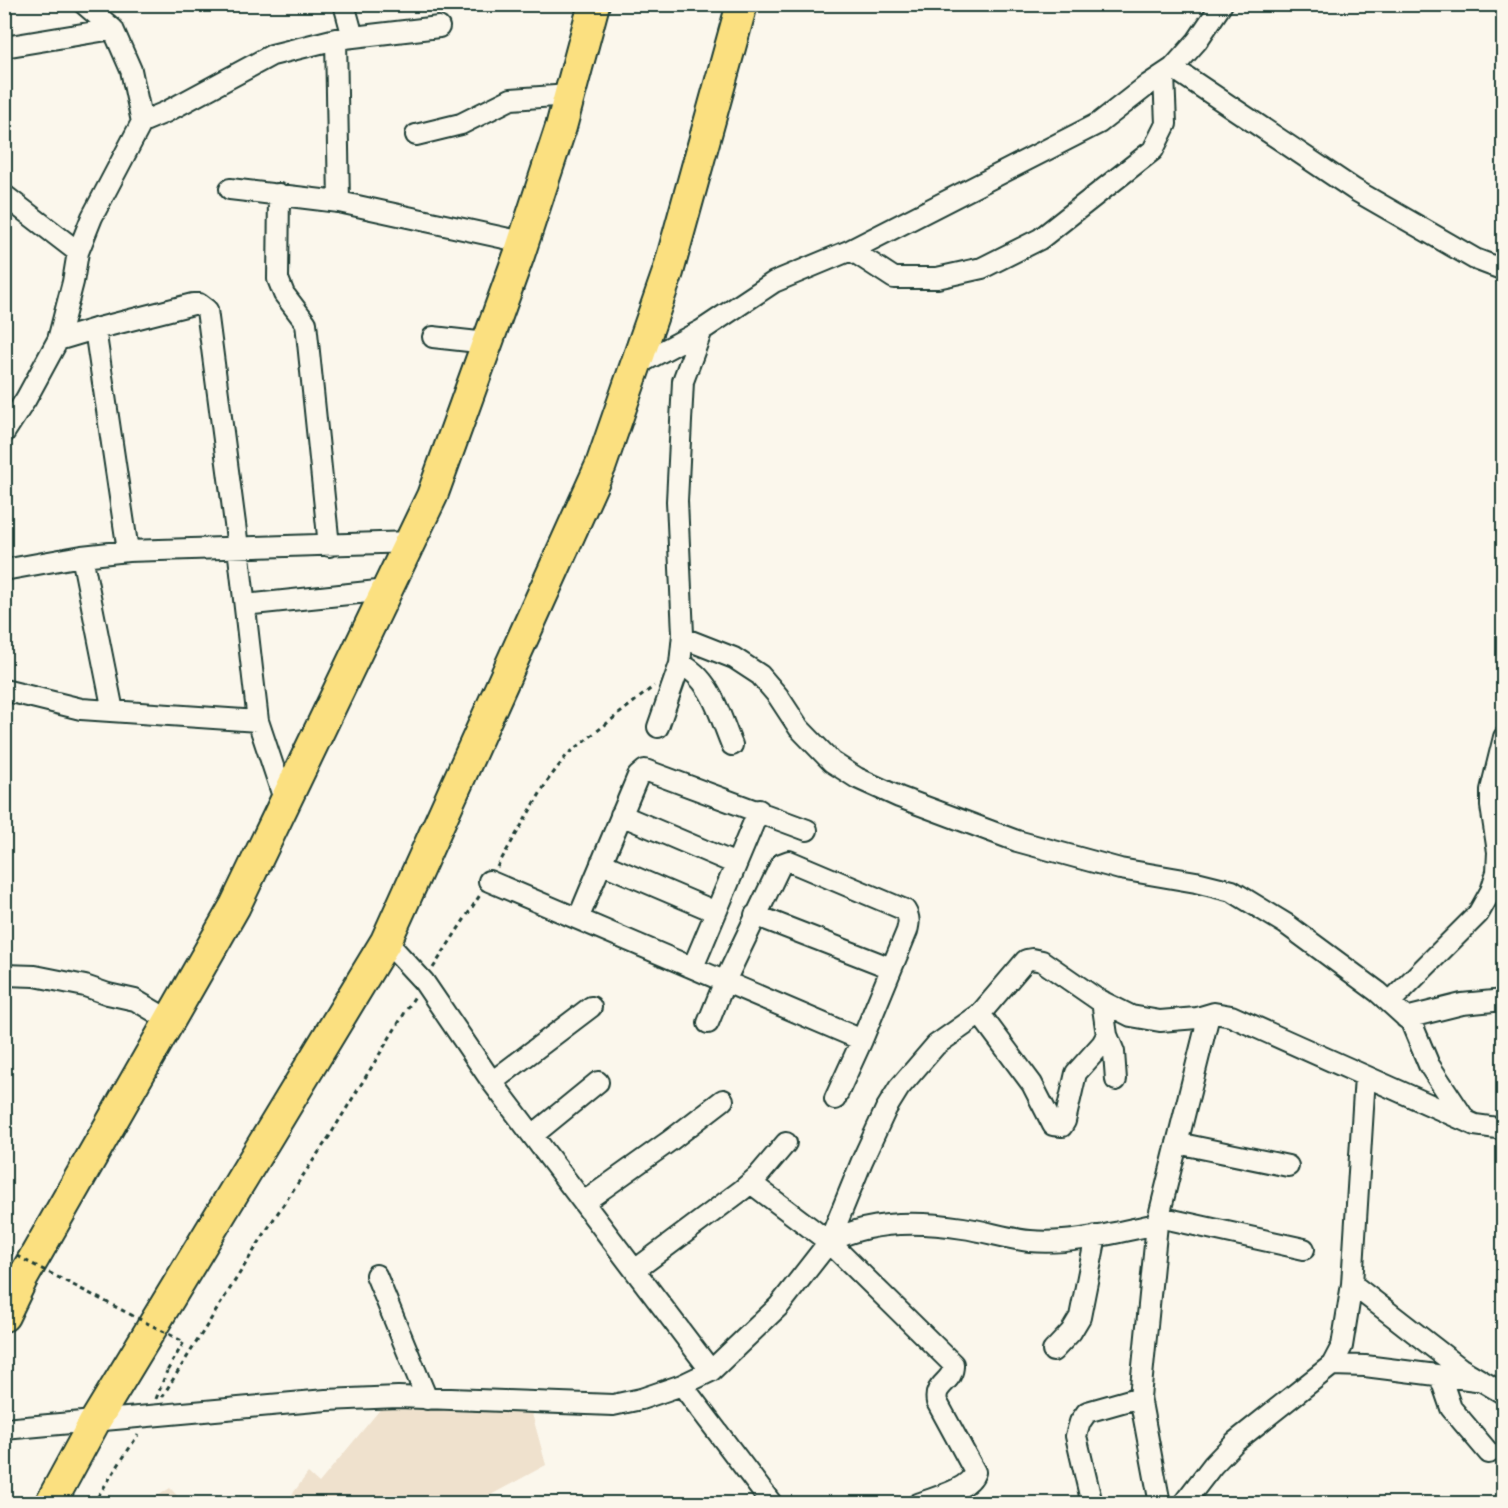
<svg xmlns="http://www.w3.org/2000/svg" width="1508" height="1508" font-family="'Playpen Sans',sans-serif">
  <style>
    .built { fill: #efe1cd }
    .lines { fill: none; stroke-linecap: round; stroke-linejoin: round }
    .minor-casing { stroke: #1f3d34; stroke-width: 24 }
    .highway-casing { stroke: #1f3d34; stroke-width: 34 }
    .path { stroke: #1f3d34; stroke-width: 3; stroke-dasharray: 4.5 4.5; stroke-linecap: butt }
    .minor { stroke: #fbf7ec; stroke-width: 20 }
    .highway { stroke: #fbe080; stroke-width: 30 }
    .path-bridge { stroke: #1f3d34; stroke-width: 3; stroke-dasharray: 4.5 4.5; stroke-linecap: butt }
  </style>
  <rect width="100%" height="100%" fill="#fbf7ec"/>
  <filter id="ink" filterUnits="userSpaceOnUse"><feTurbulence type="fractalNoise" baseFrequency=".0167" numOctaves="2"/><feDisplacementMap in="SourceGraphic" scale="12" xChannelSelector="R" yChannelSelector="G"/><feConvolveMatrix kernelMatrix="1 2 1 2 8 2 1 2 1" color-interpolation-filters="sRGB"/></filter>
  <g filter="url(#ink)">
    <path class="built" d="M528,1399L546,1465L476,1503L285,1504L308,1473L319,1483L388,1400Z
      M170,1488L184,1503H147Z"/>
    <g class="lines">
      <defs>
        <path id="minor" d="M84,4L113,29L131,70L142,122
          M344,4L353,37
          M336,39L339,202
          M4,47L113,29
          M1173,68L1355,190L1475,259L1504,270
          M416,135L461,124L511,99L570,95
          M230,189L339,202L523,242
          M279,194L278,279L284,294L306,323L329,546
          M4,195L78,252
          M851,250L894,278H937L982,268L1040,239L1153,150L1166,124L1164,75
          M95,329L128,551
          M433,337L487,343
          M58,340L95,329L193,304H199L207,310L238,547L258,721L285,802
          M635,366L702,330L774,282L851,250L1099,123L1149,84L1173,68L1197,41L1222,4
          M4,433L26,399L58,340L73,282L78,252L92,217L142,122L166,112L272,55L336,39L439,27
          M82,556L113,711
          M4,570L82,556L128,551L411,542
          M245,605L387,590
          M683,638L734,658L760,675L778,696L799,728L832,762L857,778L899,797L1017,841L1120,869L1196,882L1232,891L1286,924L1378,992L1411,1022L1429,1065L1464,1118
          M680,664C711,677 720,717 732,745
          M4,690L81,709L258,721
          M658,727L680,664L683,634L677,501L683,381L702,330
          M621,815L736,864
          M601,863L716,912
          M489,881L862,1040
          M755,915L891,968
          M578,919L638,776L645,770L807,830
          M386,941L424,982L492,1082L711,1371
          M693,967L759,810
          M4,975L35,976L85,986L108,994L135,1000L169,1020
          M1390,1002L1478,914L1491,891L1497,872L1498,852L1491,806V790L1504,737
          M980,1014L1032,1084L1053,1125L1062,1126L1065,1121L1076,1073L1102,1044L1107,1035L1102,1001
          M1406,1018L1462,1004L1504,1000
          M708,1023L725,981L781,864L789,861L905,910C910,918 909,923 907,931L862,1040L835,1099
          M1107,1035L1114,1052L1116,1080
          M492,1082L591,1007
          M533,1135L598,1082
          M1177,1143L1288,1166
          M751,1183L829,1242L953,1364C954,1383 933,1383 937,1402L975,1472C969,1490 935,1497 918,1504
          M584,1202L671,1140L723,1100
          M1159,1217L1304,1249
          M829,1242C869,1220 918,1221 963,1228C985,1231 1008,1239 1030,1241C1072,1245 1117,1232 1157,1224
          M635,1270L742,1190L758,1176L786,1143
          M376,1275L427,1399
          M1352,1284L1460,1368L1504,1394
          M1053,1351L1071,1332L1080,1317L1096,1236
          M1332,1365L1365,1366L1476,1380
          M1440,1376L1451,1408L1489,1453
          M682,1385L772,1504
          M4,1429L326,1400L398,1397L613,1405L641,1399L682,1385L711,1371L779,1306L829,1242L862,1161L886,1109L899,1088L936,1045L980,1014L1026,960L1032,959L1042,961L1097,999L1131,1016L1160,1021L1197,1018L1214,1013L1231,1016L1475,1125L1504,1129
          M1092,1504L1076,1436L1080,1422L1087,1412L1140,1397
          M1160,1504L1140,1397L1157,1224L1209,1015
          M1183,1504L1213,1465L1235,1442L1332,1365L1342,1346L1352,1284L1365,1076"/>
        <path id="highway" d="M4,1316L22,1279L235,906L432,496L519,255L561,127L594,4
          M50,1504L94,1423L386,941L601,465L668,272L742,4"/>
      </defs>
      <use href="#minor" class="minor-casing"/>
      <use href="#highway" class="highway-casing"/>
      <path class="path" d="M497,867L548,780L567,755L654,686
        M433,968L480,895
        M162,1397L275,1217L329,1137L415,996
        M156,1399L167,1371
        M93,1504L138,1435"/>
      <use href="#minor" class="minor"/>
      <use href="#highway" class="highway"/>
      <path class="path-bridge" d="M4,1257L7,1251L184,1342L167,1371"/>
    </g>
  </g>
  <rect width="1508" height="1508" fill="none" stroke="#fbf7ec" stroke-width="24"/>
  <rect x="12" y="12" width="1484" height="1484" fill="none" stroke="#1f3d34" stroke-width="2" filter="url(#ink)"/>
</svg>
